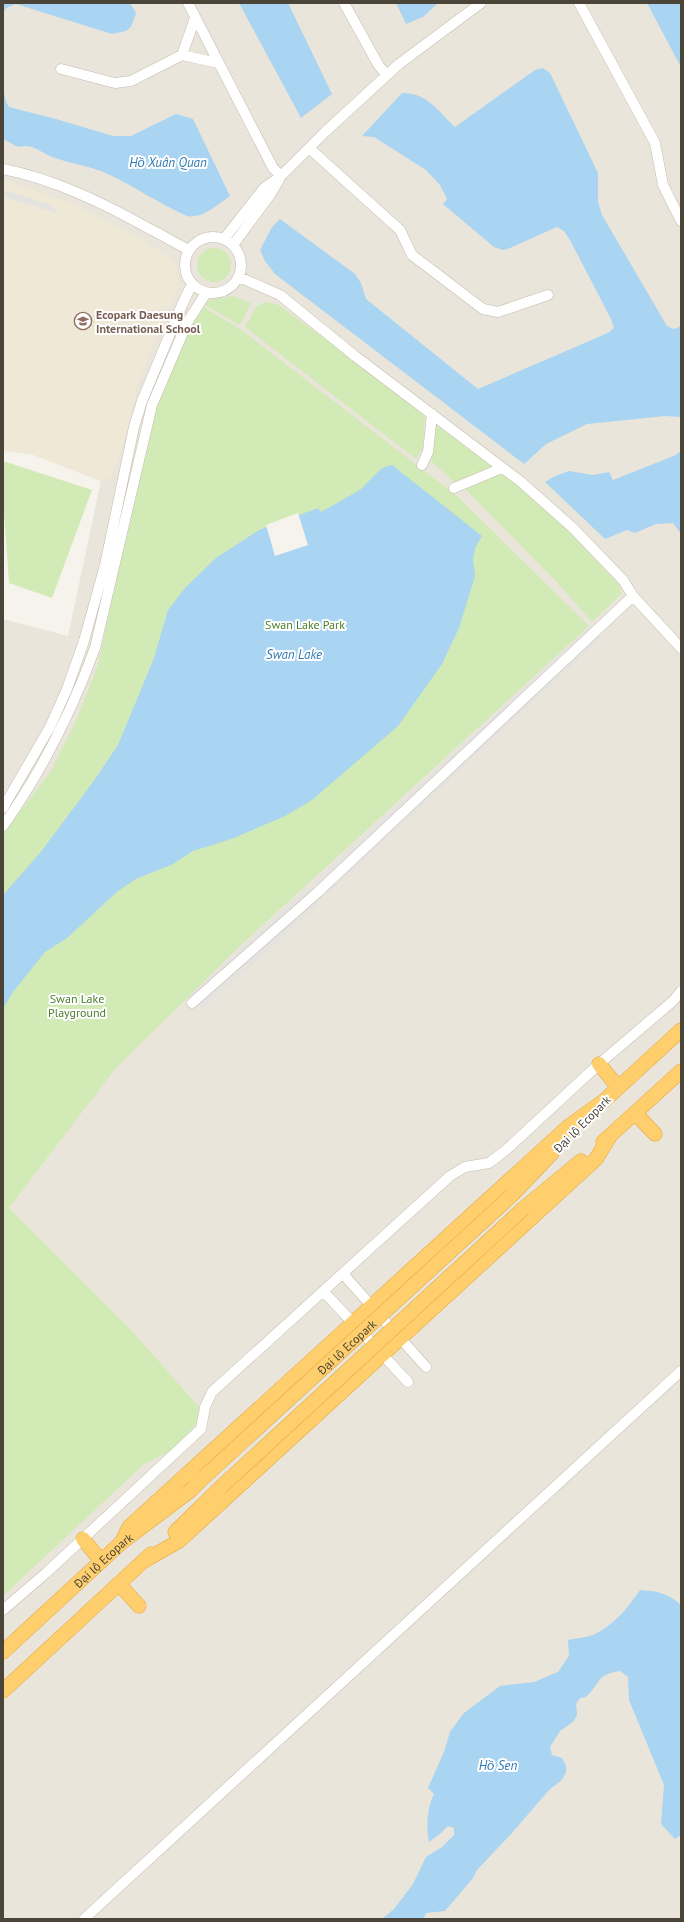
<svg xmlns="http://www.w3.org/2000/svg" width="684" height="1922" font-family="'PT Sans',sans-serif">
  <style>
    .residential { fill: #eae5da }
    .education { fill: #efe8d6 }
    .green { fill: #d2eab5 }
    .parking { fill: #e5e3e0 }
    .water { fill: #a9d4f2 }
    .pier { fill: #f6f3ec }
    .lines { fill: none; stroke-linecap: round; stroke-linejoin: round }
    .minor-casing { stroke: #c2bbae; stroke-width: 11 }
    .highway-casing { stroke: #e0a43c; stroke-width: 15 }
    .minor { stroke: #fff; stroke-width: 10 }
    .highway { stroke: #ffcf6e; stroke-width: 14 }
    .highway-bridge-casing { stroke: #e0a43c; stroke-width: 15; stroke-linecap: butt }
    .highway-bridge { stroke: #ffcf6e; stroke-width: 14 }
    .labels { text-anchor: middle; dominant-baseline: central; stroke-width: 4; stroke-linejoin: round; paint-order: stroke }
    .education-label { font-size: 12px; font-weight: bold; fill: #785e54; stroke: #fff; text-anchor: start }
    .park-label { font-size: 12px; fill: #4a7f2a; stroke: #fff }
    .street-label { font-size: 12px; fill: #4b4439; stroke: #fff }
    .water-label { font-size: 13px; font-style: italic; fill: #2e7ab2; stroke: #fff }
  </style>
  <rect width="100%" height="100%" fill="#f6f3ec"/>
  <path class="residential" d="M3,3H681V1919H3V619L68,636L101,481L31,454L3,451Z"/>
  <path class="education" d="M3,180L72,203L91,214L137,236L174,261L179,287L157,335L140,377L118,462L110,478L101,481L31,454L3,451Z"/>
  <path class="green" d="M197 265a17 17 0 1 1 34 0a17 17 0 1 1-34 0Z
    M233,296L251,303L242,322L237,324L204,304L210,300Z
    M265,302L279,305L425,413L423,448L416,459L245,327L257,306Z
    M202,306L240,329L457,496L589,626L240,946L115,1069L9,1208L132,1331L199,1407L198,1422L172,1450L144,1464L3,1596V834L51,771L76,721L98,665L151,413L192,322Z
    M437,422L494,467L454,482L431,461Z
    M3,461L92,490L52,598L9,583L3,498Z
    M503,473L561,523L620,586L621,594L592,622L555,580L463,487Z"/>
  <path class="parking" d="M5,191H9L51,205L59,214L4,197Z
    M591,625L601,638L327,895L314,882Z
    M308,886L319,905L202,1010L188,997Z"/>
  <path class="water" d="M3,3H130L136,13L131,27L126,31L112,34L16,4L6,8L3,14L4,93L6,102L9,107L56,119L113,136H131L176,114L193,119L230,196C218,204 203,219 187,216C160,204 135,187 108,174C91,166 72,164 55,158C39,153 35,143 18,147L3,139Z
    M239,3H288L332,94L301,118Z
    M396,3H438L423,17L406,24Z
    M647,3H681V67Z
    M543,68L550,73L598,173V202L602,215L667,326L674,329L681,326V417L665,416L587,424L546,444L524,464L275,274L265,261L260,250L272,227L280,219L355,274L361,283L366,299L478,389L608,333L614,328L611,319L570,240L564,231L557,227L510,248L503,250L494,247L443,204L447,199L440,185L426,170L374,137L362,136L402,93C428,93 438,111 455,127L535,70Z
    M681,451V534L673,523L656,524L635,533L627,530L605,539L545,482L553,477L569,471L593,475L609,472L613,480L676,455Z
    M392,465L482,536L475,548L473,559L475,576L459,628L442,664L398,726L312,800L285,816L234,838L193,851L173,864L136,879L118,891L67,938L45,952L13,992L3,1009V895L40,853L93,782L118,745L154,658L168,610L186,587L216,558L259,530L318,508L321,512L360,490L382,468Z
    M640,1590C657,1591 668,1593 681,1605V1835L675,1839L661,1824L664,1785L629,1700L628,1677L620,1671C595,1675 602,1682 586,1697L580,1698L576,1704L577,1714L574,1721L560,1731L550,1747L552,1755L562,1758L566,1766V1772L562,1780L549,1790L511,1834L477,1870L473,1878L445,1911L426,1913L423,1919H382L394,1909L413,1884L426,1857L442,1847L454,1835V1828L448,1826L441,1833L429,1842C426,1827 427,1808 434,1794L428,1788L444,1752L450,1732L464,1713L500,1686L534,1682L558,1672L569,1656L568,1640C576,1638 585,1638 593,1635C613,1626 628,1608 640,1590Z"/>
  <path class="pier" d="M298,513L308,545L275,556L266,525Z"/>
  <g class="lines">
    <defs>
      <path id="minor" d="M188,3L273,168L281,176
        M344,3L379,66L387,75
        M579,3L655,143L663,185L681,221
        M182,55L195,18
        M61,69L115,83L131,81L182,55L218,63
        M309,148L400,230L412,255L483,309L498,312L548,295
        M3,169C54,179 103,203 148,228C162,235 175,243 189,250
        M185 265a28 28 0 1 1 56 0a28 28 0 1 1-56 0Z
        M224,239L264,188L281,176L325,132L399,64L481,3
        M233,245L270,195L279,180
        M239,277L280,295L355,356L520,481L573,528L623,580L633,596L681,648
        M422,465L428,452L432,414
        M454,488L502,468
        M3,808L50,727L67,689L84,641L105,565L134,427L142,401L182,305L192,284
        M3,826C42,771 72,711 95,648L152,405L187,323L206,293
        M192,1003L318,892L633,596
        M343,1274L426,1367
        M324,1292L408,1382
        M3,1610L46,1573L201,1429L205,1407L212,1392L450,1176L465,1167L489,1163L506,1150L599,1064L673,1001L681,991
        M84,1919L681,1371"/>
      <g id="highway">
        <path d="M599,1064L618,1087"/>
        <path d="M594,1110L681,1030"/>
        <path d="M635,1113L655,1134"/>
        <path d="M603,1142L681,1071"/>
        <path d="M512,1195L552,1153"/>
        <path d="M524,1208L581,1161"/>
        <path d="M175,1532L220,1488"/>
        <path d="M83,1539L101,1561"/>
        <path d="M122,1542L129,1527L569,1126L601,1103"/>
        <path d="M144,1561L179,1541L596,1159L610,1136"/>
        <path d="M119,1584L139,1606"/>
        <path id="s1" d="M3,1652L122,1542L190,1491L204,1477"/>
        <path d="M3,1691L151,1554"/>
      </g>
    </defs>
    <use href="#minor" class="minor-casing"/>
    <use href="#highway" class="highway-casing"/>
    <use href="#minor" class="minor"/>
    <use href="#highway" class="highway"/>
    <defs>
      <g id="highway-bridge">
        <path id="s2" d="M204,1477L512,1195"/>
        <path d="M220,1488L524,1208"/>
      </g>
    </defs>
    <use href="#highway-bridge" class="highway-bridge-casing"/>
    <use href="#highway-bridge" class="highway-bridge"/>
  </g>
  <defs>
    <symbol id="school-ring" viewBox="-11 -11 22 22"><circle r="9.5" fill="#fff" stroke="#8d6e63" stroke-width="1.5"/><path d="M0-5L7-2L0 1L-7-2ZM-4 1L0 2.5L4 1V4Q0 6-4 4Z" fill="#8d6e63"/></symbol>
  </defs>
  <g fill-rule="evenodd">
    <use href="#school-ring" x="73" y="311" width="20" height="20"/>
  </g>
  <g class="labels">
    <g class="education-label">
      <text x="96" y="314">Ecopark Daesung<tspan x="96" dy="14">International School</tspan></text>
    </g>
    <g class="park-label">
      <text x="305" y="624">Swan Lake Park</text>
      <text x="77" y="998">Swan Lake<tspan x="77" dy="14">Playground</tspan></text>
    </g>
    <g class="street-label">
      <text transform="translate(582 1124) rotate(-45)">Đại lộ Ecopark</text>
      <text stroke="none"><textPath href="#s2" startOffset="193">Đại lộ Ecopark</textPath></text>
      <text stroke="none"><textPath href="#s1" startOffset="136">Đại lộ Ecopark</textPath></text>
    </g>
    <g class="water-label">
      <text x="168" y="162">Hồ Xuân Quan</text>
      <text x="294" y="654">Swan Lake</text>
      <text x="498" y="1765">Hồ Sen</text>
    </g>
  </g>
  <rect width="684" height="1922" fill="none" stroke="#4b4439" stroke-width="8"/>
</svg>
